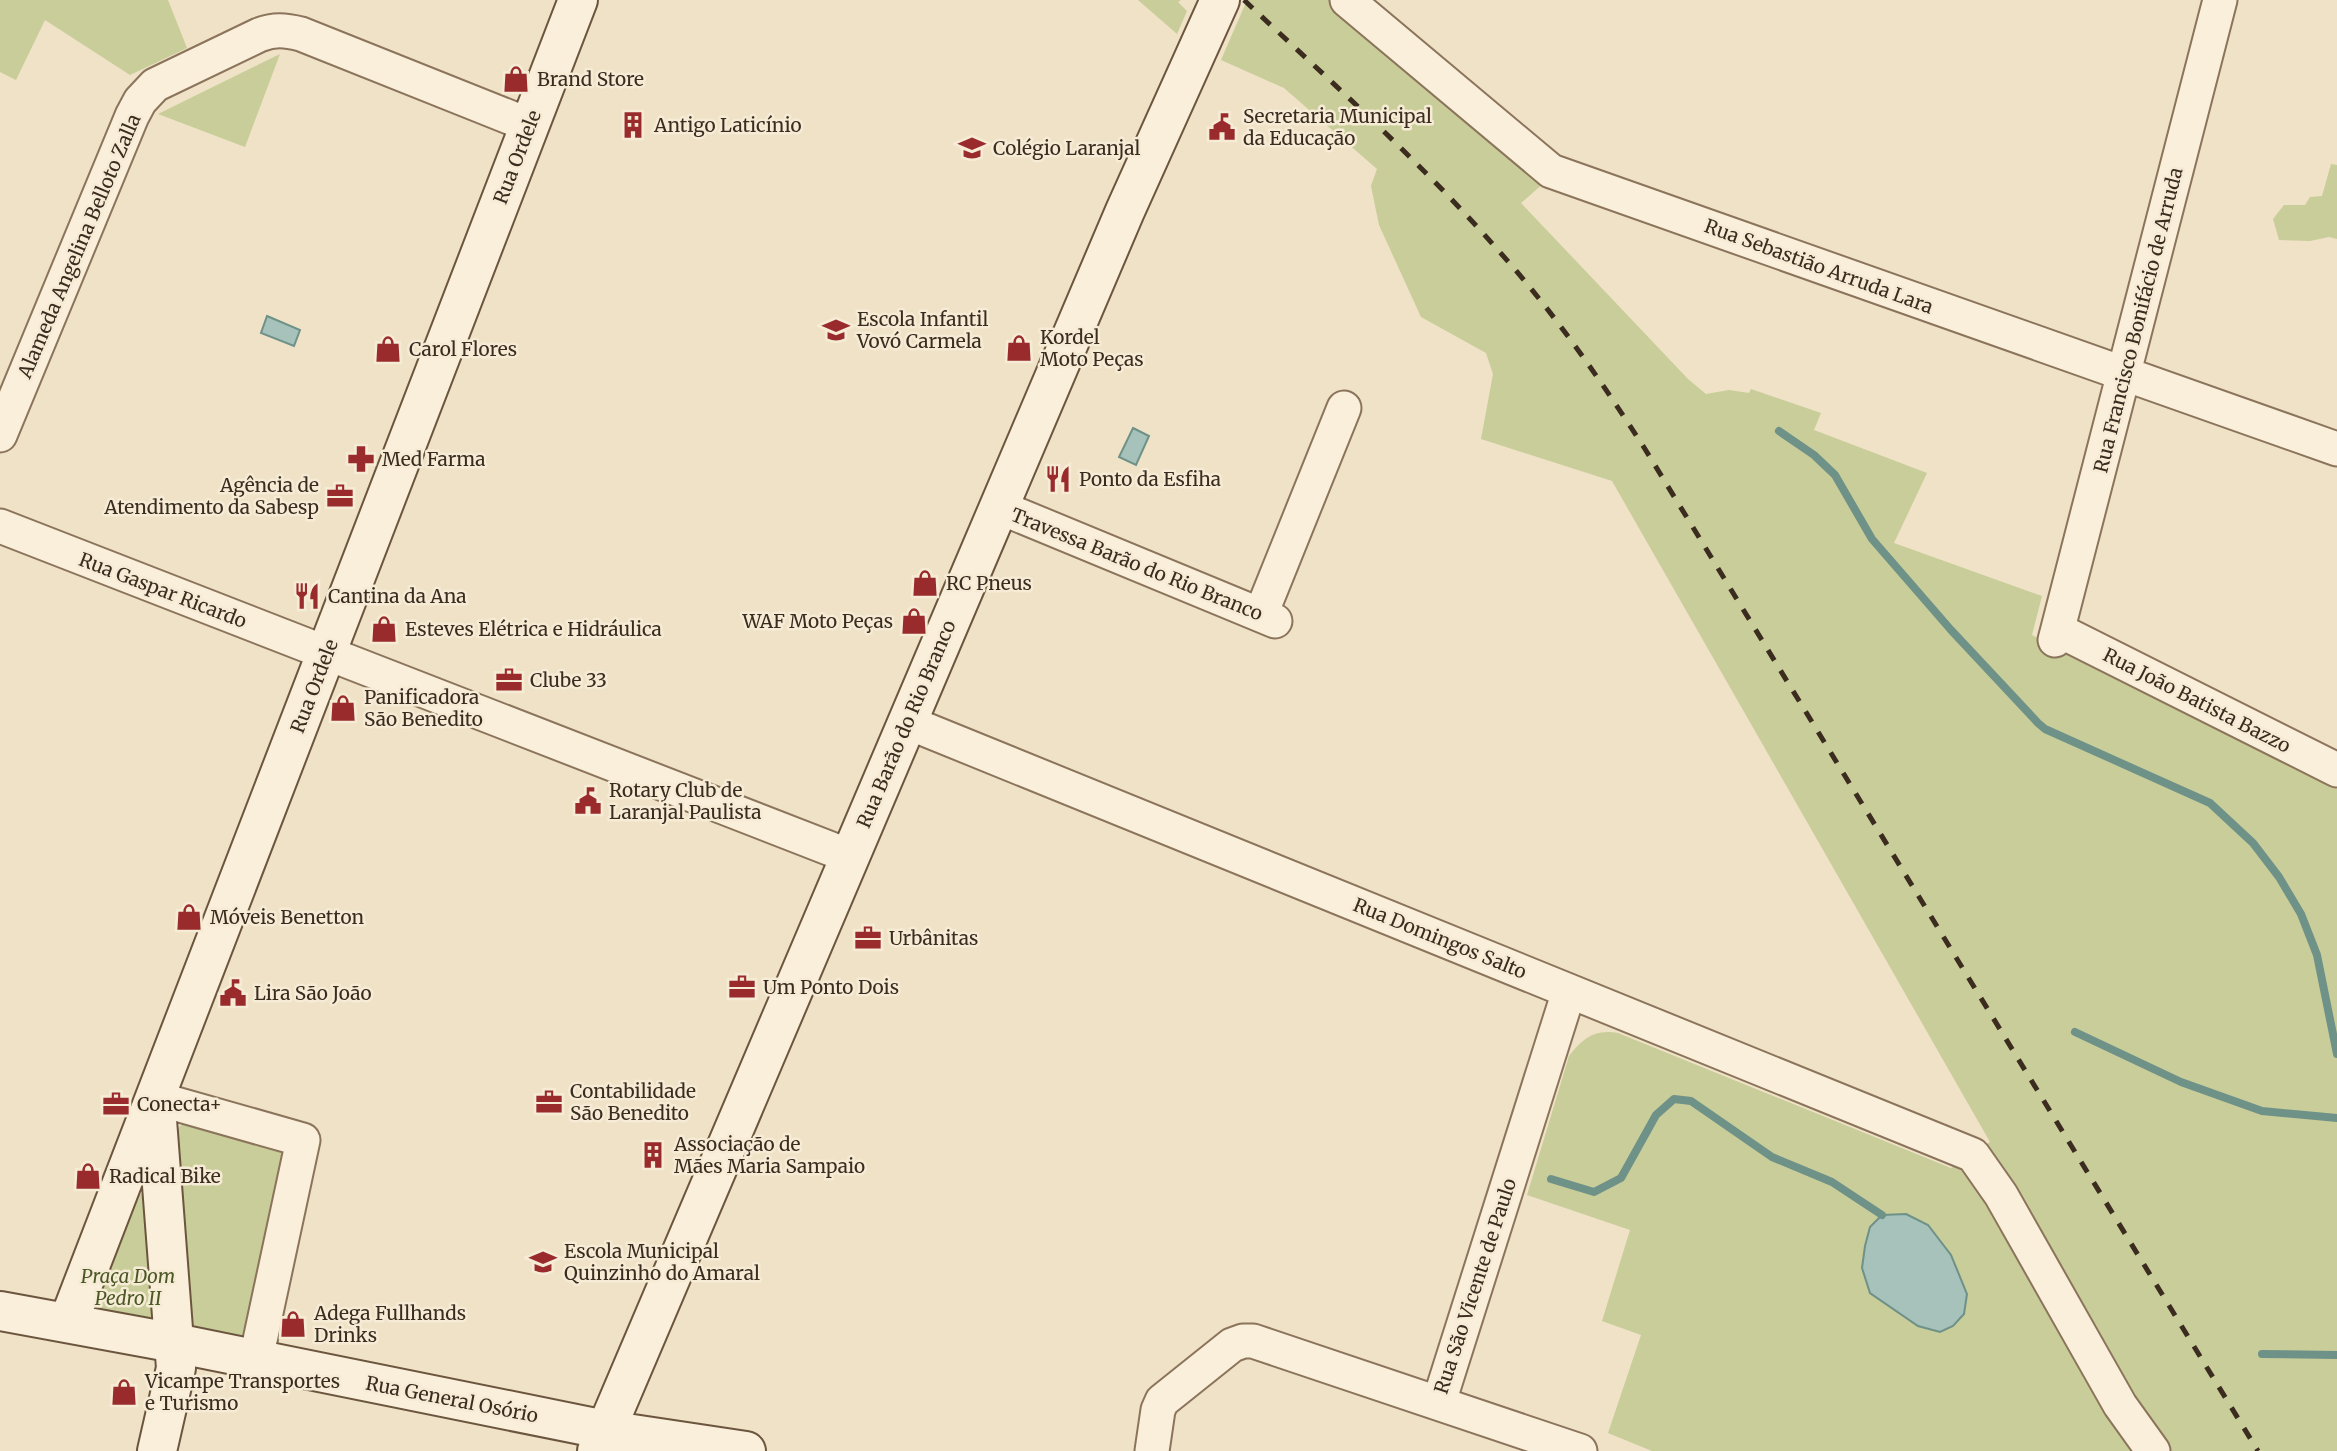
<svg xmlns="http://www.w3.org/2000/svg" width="2337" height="1451" font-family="Merriweather,serif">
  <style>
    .green { fill: #c8cd99 }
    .water { fill: #a7c2ba; stroke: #6e9188; stroke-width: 2 }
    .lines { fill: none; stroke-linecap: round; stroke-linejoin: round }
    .stream { stroke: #6e9188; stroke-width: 8 }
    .street-casing { stroke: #8b745b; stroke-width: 37 }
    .secondary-casing { stroke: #6c553e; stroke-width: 42 }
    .street { stroke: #f9efda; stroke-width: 33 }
    .secondary { stroke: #f9efda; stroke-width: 38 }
    .rail { stroke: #3b2c1f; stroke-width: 5; stroke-dasharray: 12 12; stroke-linecap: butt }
    .labels { text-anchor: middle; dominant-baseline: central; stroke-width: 5; stroke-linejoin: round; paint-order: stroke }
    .poi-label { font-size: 19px; fill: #3b2c1f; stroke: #f6ecd6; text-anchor: start }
    .street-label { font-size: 19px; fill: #3b2c1f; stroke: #f6ecd6 }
    .park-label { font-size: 19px; font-style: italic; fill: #4c5726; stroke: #f6ecd6 }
  </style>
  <rect width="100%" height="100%" fill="#efe2c6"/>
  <path class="green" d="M0,0H168L187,48L130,75L45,20L16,80L0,72Z
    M1138,0H1181L1178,2L1187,11L1177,34Z
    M1247,0H1329L1545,182L1521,203L1688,379L1706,394L1729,390L1749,393L1751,389L1821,413L1814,430L1927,473L1894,543L2042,596L2032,635L2337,789V1451H1652L1608,1433L1641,1335L1602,1321L1630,1230L1527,1195L1569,1056C1583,1038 1595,1029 1618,1033L1951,1168L1990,1142L1612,481L1481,439L1493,374L1486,353L1421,317L1379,225L1371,186L1377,169L1284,88L1221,60Z
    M280,54L245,147L158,114Z
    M2331,164L2337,165V239L2329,237L2310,241L2279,240L2273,219L2284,205H2305L2310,197L2322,196Z
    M185,1122L285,1147L246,1333L238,1337L194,1329L189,1325L177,1133L179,1127Z
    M140,1194L147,1195L153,1315L148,1319L99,1310L94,1300L136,1196Z"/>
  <path class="water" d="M267,316L300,330L294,346L261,333Z
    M1133,428L1149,436L1136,465L1119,457Z
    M1906,1214L1928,1225L1951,1255L1967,1294L1964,1314L1953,1326L1940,1332L1918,1326L1870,1293L1862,1268L1865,1246L1870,1227L1882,1215Z"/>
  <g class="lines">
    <path class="stream" d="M1779,431L1814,455L1835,475L1872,539L1951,630L2038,723L2045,729L2210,803L2253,843L2279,877L2301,914L2317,955L2337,1054
      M2075,1032L2181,1082L2262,1111L2337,1118
      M1551,1179L1594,1192L1621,1178L1656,1115L1674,1099L1691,1101L1772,1157L1832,1182L1882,1215
      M2262,1354L2337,1355"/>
    <defs>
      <path id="street" d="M1347,0L1551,171L2337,449
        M0,435L132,116L140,101L155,85L259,35C274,29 285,30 301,34L529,125
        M999,507L1275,621
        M0,526L849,856
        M1261,614L1344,408
        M2058,630L2337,770
        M2055,640L2220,0
        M907,722L1973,1155L2001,1195L2120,1405L2153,1451
        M155,1098L303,1140L256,1359
        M1439,1402L1569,991
        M1152,1451L1158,1410L1162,1401L1232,1345L1243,1341H1253L1580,1451"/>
      <path id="secondary" d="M156,1107L176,1368L157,1451
        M0,1311L175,1343L606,1430L746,1451
        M68,1323L578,0
        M597,1451L1125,211L1220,0"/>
    </defs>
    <use href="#street" class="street-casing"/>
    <use href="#secondary" class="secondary-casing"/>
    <use href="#street" class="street"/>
    <use href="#secondary" class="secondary"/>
    <path class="rail" d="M1244,0C1330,81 1419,160 1497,249C1553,311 1600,379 1645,449L2258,1451"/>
  </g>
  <defs>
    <symbol id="shop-bare" viewBox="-9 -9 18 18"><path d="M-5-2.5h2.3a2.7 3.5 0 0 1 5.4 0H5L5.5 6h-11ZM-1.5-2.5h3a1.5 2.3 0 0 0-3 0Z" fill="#9a2b2d" stroke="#f6ecd6" stroke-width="2.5" paint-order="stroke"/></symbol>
    <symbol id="building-bare" viewBox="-9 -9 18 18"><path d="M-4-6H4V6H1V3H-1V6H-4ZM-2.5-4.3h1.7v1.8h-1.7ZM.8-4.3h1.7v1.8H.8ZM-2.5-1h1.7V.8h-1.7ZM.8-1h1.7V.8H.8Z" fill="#9a2b2d" stroke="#f6ecd6" stroke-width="2.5" paint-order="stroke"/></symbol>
    <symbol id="civic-bare" viewBox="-9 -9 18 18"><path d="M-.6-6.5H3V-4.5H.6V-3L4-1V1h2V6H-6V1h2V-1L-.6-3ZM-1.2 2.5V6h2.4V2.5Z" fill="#9a2b2d" stroke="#f6ecd6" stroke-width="2.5" paint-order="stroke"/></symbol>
    <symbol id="school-bare" viewBox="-9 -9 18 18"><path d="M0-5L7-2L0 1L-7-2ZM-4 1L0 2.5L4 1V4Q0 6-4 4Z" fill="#9a2b2d" stroke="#f6ecd6" stroke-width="2.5" paint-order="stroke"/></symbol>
    <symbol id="pharmacy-bare" viewBox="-9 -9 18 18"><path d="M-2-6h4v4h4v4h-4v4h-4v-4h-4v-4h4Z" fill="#9a2b2d" stroke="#f6ecd6" stroke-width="2.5" paint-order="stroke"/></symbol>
    <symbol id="restaurant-bare" viewBox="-9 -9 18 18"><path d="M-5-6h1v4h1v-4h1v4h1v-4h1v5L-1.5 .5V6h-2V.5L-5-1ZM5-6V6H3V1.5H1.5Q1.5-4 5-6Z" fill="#9a2b2d" stroke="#f6ecd6" stroke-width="2.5" paint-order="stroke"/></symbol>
    <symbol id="office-bare" viewBox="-9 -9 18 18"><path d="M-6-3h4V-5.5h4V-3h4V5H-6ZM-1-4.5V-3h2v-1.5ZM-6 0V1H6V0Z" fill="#9a2b2d" stroke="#f6ecd6" stroke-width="2.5" paint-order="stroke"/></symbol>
  </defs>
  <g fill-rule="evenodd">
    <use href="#shop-bare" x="497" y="60" width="38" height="38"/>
    <use href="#building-bare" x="614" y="106" width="38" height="38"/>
    <use href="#civic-bare" x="1203" y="108" width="38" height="38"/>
    <use href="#school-bare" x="953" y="129" width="38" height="38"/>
    <use href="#school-bare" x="817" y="311" width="38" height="38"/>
    <use href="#shop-bare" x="1000" y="329" width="38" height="38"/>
    <use href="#shop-bare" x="369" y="330" width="38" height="38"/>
    <use href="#pharmacy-bare" x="342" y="440" width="38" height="38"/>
    <use href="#restaurant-bare" x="1039" y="460" width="38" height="38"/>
    <use href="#office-bare" x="321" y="477" width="38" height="38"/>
    <use href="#shop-bare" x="906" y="564" width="38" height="38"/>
    <use href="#restaurant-bare" x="288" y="577" width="38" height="38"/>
    <use href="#shop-bare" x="895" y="602" width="38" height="38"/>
    <use href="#shop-bare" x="365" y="610" width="38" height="38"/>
    <use href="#office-bare" x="490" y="661" width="38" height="38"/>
    <use href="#shop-bare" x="324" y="689" width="38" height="38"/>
    <use href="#civic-bare" x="569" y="782" width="38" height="38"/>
    <use href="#shop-bare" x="170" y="898" width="38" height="38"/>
    <use href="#office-bare" x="849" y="919" width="38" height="38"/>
    <use href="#office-bare" x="723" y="968" width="38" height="38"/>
    <use href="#civic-bare" x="214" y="974" width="38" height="38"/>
    <use href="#office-bare" x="530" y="1083" width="38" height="38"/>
    <use href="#office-bare" x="97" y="1085" width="38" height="38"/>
    <use href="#building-bare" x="634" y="1136" width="38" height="38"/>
    <use href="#shop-bare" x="69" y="1157" width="38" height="38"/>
    <use href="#school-bare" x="524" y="1243" width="38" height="38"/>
    <use href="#shop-bare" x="274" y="1305" width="38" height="38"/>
    <use href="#shop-bare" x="105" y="1373" width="38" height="38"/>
  </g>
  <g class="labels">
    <g class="poi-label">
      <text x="537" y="79">Brand Store</text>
      <text x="1243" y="116">Secretaria Municipal<tspan x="1243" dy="22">da Educação</tspan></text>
      <text x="654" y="125">Antigo Laticínio</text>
      <text x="993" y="148">Colégio Laranjal</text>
      <text x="857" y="319">Escola Infantil<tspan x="857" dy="22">Vovó Carmela</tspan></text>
      <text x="1040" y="337">Kordel<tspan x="1040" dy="22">Moto Peças</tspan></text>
      <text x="409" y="349">Carol Flores</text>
      <text x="382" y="459">Med Farma</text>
      <text x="1079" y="479">Ponto da Esfiha</text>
      <text x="319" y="485" text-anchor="end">Agência de<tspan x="319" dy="22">Atendimento da Sabesp</tspan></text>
      <text x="946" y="583">RC Pneus</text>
      <text x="328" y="596">Cantina da Ana</text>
      <text x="893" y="621" text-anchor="end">WAF Moto Peças</text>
      <text x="405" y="629">Esteves Elétrica e Hidráulica</text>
      <text x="530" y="680">Clube 33</text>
      <text x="364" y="697">Panificadora<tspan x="364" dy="22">São Benedito</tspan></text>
      <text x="609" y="790">Rotary Club de<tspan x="609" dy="22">Laranjal Paulista</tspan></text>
      <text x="210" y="917">Móveis Benetton</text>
      <text x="889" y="938">Urbânitas</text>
      <text x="763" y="987">Um Ponto Dois</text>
      <text x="254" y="993">Lira São João</text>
      <text x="570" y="1091">Contabilidade<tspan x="570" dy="22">São Benedito</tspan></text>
      <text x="137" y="1104">Conecta+</text>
      <text x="674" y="1144">Associação de<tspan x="674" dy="22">Mães Maria Sampaio</tspan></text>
      <text x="109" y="1176">Radical Bike</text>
      <text x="564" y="1251">Escola Municipal<tspan x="564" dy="22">Quinzinho do Amaral</tspan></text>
      <text x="314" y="1313">Adega Fullhands<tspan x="314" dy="22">Drinks</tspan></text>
      <text x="145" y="1381">Vicampe Transportes<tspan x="145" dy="22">e Turismo</tspan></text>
    </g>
    <g class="street-label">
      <text transform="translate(517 157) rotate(-69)">Rua Ordele</text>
      <text transform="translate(79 246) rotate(-67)">Alameda Angelina Belloto Zalla</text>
      <text transform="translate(1819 266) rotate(20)">Rua Sebastião Arruda Lara</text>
      <text transform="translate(2138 320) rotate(-76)">Rua Francisco Bonifácio de Arruda</text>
      <text transform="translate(1137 564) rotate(22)">Travessa Barão do Rio Branco</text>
      <text transform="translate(163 590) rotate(21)">Rua Gaspar Ricardo</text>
      <text transform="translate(314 686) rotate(-69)">Rua Ordele</text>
      <text transform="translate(2197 700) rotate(27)">Rua João Batista Bazzo</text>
      <text transform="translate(906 724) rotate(-67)">Rua Barão do Rio Branco</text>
      <text transform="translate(1440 938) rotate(22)">Rua Domingos Salto</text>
      <text transform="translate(1475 1286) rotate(-72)">Rua São Vicente de Paulo</text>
      <text transform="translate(452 1399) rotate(11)">Rua General Osório</text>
    </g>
    <g class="park-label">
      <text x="128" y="1276">Praça Dom<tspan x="128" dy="22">Pedro II</tspan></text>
    </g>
  </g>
</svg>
